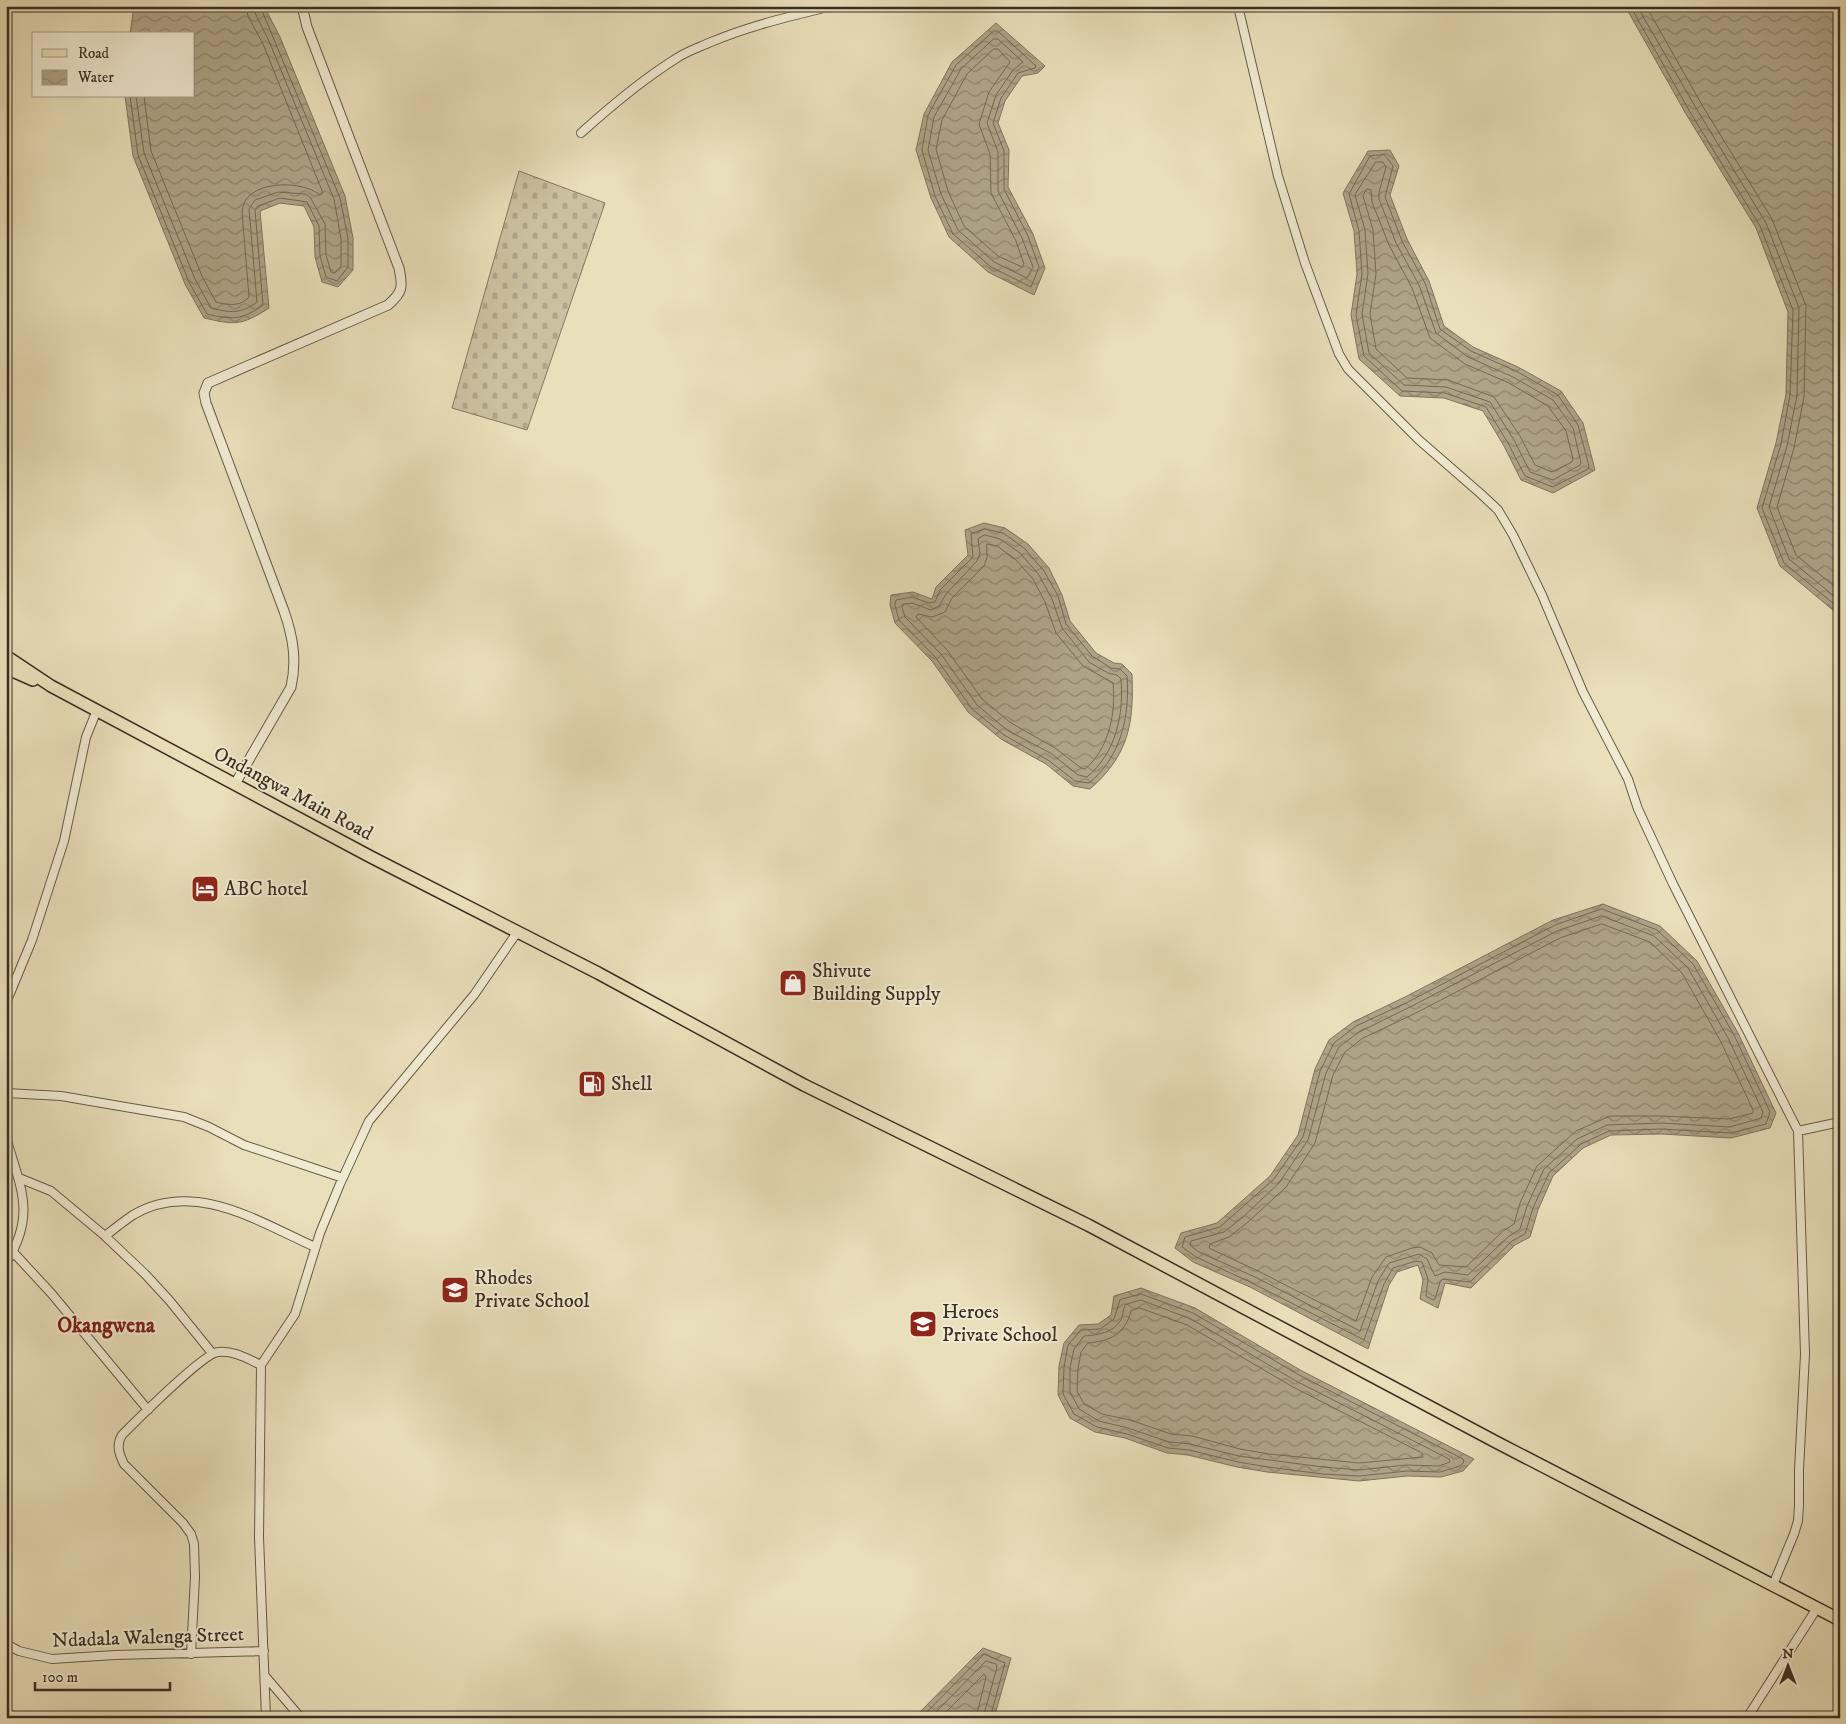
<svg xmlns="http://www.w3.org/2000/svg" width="1846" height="1724" font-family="'IM FELL DW Pica',serif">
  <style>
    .cemetery { fill: url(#cemetery-stones); stroke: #837862 }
    .water { fill: url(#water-waves); stroke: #80755f }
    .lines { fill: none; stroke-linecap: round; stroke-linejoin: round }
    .shore { stroke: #746955; stroke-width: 1 }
    .minor-casing { stroke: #665b49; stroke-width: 10 }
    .tertiary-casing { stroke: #665b49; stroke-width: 11 }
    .primary-casing { stroke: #3b2f23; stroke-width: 14 }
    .minor { stroke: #f1ead2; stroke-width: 8 }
    .tertiary { stroke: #f1ead2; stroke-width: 9 }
    .primary { stroke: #e9dfba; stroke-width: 11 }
    .labels { text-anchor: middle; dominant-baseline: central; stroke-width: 4; stroke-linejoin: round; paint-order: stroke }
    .street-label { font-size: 20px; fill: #3b2f23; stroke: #f1ead2 }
    .poi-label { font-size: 20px; fill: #3b2f23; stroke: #f1ead2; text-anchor: start }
    .neighbourhood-label { font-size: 21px; font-weight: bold; fill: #7a1f14; stroke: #f1ead2 }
  </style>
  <defs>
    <pattern id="cemetery-stones" width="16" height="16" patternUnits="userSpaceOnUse" patternTransform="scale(1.25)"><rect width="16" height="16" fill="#cbc1a0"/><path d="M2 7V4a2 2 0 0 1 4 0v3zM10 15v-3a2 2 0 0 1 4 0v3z" fill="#afa68a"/></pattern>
    <pattern id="water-waves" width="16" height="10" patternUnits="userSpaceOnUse" patternTransform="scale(1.25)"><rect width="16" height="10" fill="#aea387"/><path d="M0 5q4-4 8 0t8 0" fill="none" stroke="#8f856e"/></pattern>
  </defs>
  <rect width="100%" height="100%" fill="#e9dfba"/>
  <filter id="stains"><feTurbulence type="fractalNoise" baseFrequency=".004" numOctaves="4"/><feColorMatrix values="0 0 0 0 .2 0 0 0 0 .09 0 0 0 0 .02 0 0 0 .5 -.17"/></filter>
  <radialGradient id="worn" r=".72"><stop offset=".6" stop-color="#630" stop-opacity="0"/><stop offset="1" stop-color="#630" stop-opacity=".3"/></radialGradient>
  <path class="cemetery" d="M519,171L605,203L527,430L452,408Z"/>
  <path class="water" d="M134,6H264L280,37L345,196L353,238V270L338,287L322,282L315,257L314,227L304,206L280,203L260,211L269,308C241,326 235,325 204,318L185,284L133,156L125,96H194V34H130Z
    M1622,6H1840V616L1780,566L1757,508L1776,443L1786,394L1788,312L1756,228L1686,114L1629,13Z
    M996,23L1045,66L1038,73L1022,76L1005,101L998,123L1009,150L1008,187L1033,234L1045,268L1034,295L988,272L949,237L931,198L916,150L924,114L952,62Z
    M1390,150L1399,166L1390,195L1407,239L1429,281L1444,326L1473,347L1518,367L1561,391L1583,423L1595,470L1553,493L1521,480L1504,446L1483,411L1444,398L1400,396L1359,359L1351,315L1357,274L1354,231L1343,193L1368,151Z
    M984,523L1005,528L1028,544L1049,568L1062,595L1070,621L1096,653L1114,663L1122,664L1132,674C1134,723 1129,755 1090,789L1073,786L1046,764L1001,739L968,712L932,661L895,623L890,605L891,595L913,592L932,599L936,587L968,555L965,530Z
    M1603,904L1660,926L1697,961L1738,1033L1776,1113L1770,1128L1731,1138L1661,1134L1611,1135L1583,1148L1553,1176L1538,1210L1530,1237L1515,1245L1471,1288L1445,1283L1438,1308L1420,1299L1423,1280L1418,1265L1397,1272L1389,1285L1368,1349L1250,1287L1193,1262L1175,1248L1181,1233L1217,1223L1270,1176L1298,1135L1315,1069L1329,1040L1353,1022L1405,997L1553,920Z
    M1141,1288L1195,1308L1302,1371L1474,1459L1463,1471L1441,1477L1407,1476L1359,1481L1267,1472L1237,1467L1188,1455L1167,1453L1125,1438L1095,1432L1070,1418L1058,1395L1059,1366L1064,1343L1079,1325L1098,1324L1111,1315L1114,1296Z
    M983,1648L1011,1658L994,1718H914Z"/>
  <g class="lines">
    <path class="shore" d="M1629,6L1633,11L1690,112L1760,226L1793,310L1790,395L1781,444L1762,508L1784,563L1840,609
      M1637,6L1696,108L1766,223L1799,308L1797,395L1787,446L1769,507L1789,559L1840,601
      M1646,6L1702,105L1772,219L1806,306L1804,397L1794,448L1777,507L1796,555L1840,591
      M994,31H998L1036,66L1035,68L1018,73L1001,98L993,123L1004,151V189L1028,236L1039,267L1031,287L991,267L953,234L935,196L922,150L928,115L956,65Z
      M994,39H998L1023,62L1013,70L996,95L987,123L998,152V191L1022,238L1033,267L1027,278L994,262L958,230L941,194L928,150L934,117L961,69Z
      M994,49H998L1010,62L989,92L979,124L990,154L991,193L1016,241L1024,264L1022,267L998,256L964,226L948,191L936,149L942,120L967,74Z
      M130,96L138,155L189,282L207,314C231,320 243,320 263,305L255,210L258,206L280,198L307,202L319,226L320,256L326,277L337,281L348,267V238L340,198L260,6
      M136,96L144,153L195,279L211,308C230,313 241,314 257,302L249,209L255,200L278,192L305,194L310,197L325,224L326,255L331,272L335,273L341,266V239L334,199L269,41L255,13L254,6
      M144,96L151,151L202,276L216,302C228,305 240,307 249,297L242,212C243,180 301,179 320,195L323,193L263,44L248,16L246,6
      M1385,155L1393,166L1385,197L1402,241L1425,283L1440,329L1471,351L1516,371L1558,395L1578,425L1589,466L1588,469L1553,487L1525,476L1508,443L1486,407L1445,393L1402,391L1364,356L1356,315L1362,274L1359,231L1349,194L1370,156Z
      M1376,162H1383L1386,167L1379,192V199L1396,243L1419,285L1436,333L1468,357L1513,377L1553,400L1573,428L1581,463L1580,465L1553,480L1530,472L1514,440L1490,402L1446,387L1404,385L1369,353L1362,314L1368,274L1365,230L1355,195Z
      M1367,189L1371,190L1372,202L1389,245L1412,288L1430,338L1465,364L1509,383L1548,406L1566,431L1573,459L1572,462L1552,472L1535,465L1520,436L1494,397L1448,380L1407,378L1376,349L1370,314L1376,274L1373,230L1363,196Z
      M985,529L1003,533L1024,548L1044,571L1058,596L1066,624L1092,656L1111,668L1120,669L1127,676C1130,716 1121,757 1089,783L1075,781L1048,760L1004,735L972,709L936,658L899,620L895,605L896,600L912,597L929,603L935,602L940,590L973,557L971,534Z
      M985,535L1000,539L1020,553L1039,575L1052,599L1062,628L1089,662L1108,673L1117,675L1121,679C1124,714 1116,753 1087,777L1078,775L1052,754L1007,730L977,705L941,654L905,617L902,607L904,604L912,603L931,610L939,606L946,594L977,561L980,554L978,539Z
      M987,544L997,546L1015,559L1033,579L1045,602L1056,633L1083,666L1113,683C1116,713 1109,749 1085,769L1081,768L1055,748L1011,723L982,699L947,650L916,617L918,614L932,617L945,612L952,598L984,566L987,558Z
      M1602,909L1657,930L1693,964L1734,1035L1770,1112L1766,1124L1731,1133L1661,1129L1609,1131L1581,1144L1549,1173L1533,1208L1525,1234L1512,1241L1470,1282L1443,1279L1440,1282L1435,1299L1433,1300L1426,1296L1428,1279L1422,1262L1416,1261L1393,1268L1384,1284L1364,1340L1252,1283L1196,1257L1182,1247L1185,1237L1220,1227L1274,1179L1303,1137L1320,1071L1334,1043L1356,1026L1408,1002L1555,925Z
      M1602,916L1654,936L1688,968L1728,1038L1763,1112L1761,1118L1730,1127L1661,1123L1607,1125L1577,1139L1544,1169L1527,1206L1520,1229L1508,1237L1468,1275L1445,1272L1435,1276L1427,1259L1419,1254L1389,1263L1378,1281L1360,1331L1255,1277L1199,1252L1190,1245L1191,1241L1224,1232L1243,1217L1279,1183L1308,1140L1326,1073L1339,1047L1359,1032L1410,1007L1557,931Z
      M1602,924L1650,942L1682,973L1721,1042L1753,1110V1113L1729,1119L1661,1116H1610L1576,1131L1537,1166L1520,1203L1514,1224L1503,1231L1466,1267L1439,1265L1432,1253L1420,1247L1412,1248L1386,1257L1372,1277L1356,1321L1258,1271L1209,1248L1210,1244L1229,1237L1248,1222L1286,1187L1315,1143L1333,1075L1345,1052L1363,1038L1414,1014L1560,938Z
      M1141,1294L1193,1313L1299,1375L1463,1459L1464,1462L1460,1466L1440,1472L1407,1471L1359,1476L1323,1474L1268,1467L1238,1462L1189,1450L1168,1448L1127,1434L1097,1427L1074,1414L1063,1394L1064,1367L1068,1345L1081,1330L1100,1329L1114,1319L1120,1300Z
      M1141,1300L1191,1319L1296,1381L1449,1459L1450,1462L1439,1466L1406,1465L1359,1470L1323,1467L1239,1456L1190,1444L1169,1442L1128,1428L1099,1421L1079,1409L1070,1392V1368L1074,1349L1084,1336C1097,1335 1113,1333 1121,1320C1123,1316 1123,1309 1125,1305Z
      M1140,1308L1187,1325L1293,1387L1422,1453L1423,1457L1359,1463L1269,1454L1240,1449L1192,1436L1171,1434L1130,1420L1102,1414L1084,1404L1077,1391L1078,1369L1081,1352L1088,1343C1111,1341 1125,1334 1131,1311Z
      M921,1718L984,1654L1005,1663L990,1718
      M930,1718L986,1661L996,1664L997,1667L983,1718
      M940,1718L984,1674L986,1677L976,1718"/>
    <defs>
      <path id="minor" d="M1238,6L1278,176L1305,263L1339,354L1348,369L1419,440L1481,494L1498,510L1513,535L1542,595L1583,692L1628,779L1638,809L1673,884L1798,1131L1805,1354L1799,1470V1505L1798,1521L1794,1534L1773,1585
        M581,133C611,106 643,79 677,58C687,51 700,47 711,42C747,27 783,18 820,9L827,6
        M6,1003L32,940L64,841L86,737L97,710
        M6,1093L61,1096L184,1117L209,1127L244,1145L343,1178
        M1798,1131L1840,1122
        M6,1137C20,1187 37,1214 6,1263
        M19,1178L51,1191L105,1236L145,1274L169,1300L212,1353
        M105,1236C114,1229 124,1221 133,1215C194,1179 259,1222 315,1247
        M13,1252L51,1293L148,1410
        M6,1644L19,1651L52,1659L115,1655L264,1651
        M191,1654L195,1577L194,1544L191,1534L183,1523L124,1464C119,1454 116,1445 122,1435C136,1421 204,1353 218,1352C233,1350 248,1359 261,1365
        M265,1676L301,1718
        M266,1718L259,1537L261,1365L295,1314L320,1233L340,1184L369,1121L474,995L518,931
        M1747,1718L1817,1608"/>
      <path id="tertiary" d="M235,784L291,687C297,660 293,637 284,611L206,403L204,393L208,383L388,305C403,292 403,287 399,268L307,27L302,6"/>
      <path id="primary" d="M6,656L51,686L371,857L598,973L804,1085L1088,1225L1496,1442L1840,1620
        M6,668L33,680"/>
    </defs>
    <use href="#minor" class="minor-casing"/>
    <use href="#tertiary" class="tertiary-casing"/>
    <use href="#primary" class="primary-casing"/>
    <use href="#minor" class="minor"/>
    <use href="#tertiary" class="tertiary"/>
    <use href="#primary" class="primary"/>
  </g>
  <defs>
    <symbol id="hotel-square" viewBox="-11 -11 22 22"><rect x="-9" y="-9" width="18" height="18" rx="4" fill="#8f2418" stroke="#f1ead2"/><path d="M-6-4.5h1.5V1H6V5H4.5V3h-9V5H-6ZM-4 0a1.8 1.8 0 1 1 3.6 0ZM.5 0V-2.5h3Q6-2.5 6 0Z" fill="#fff"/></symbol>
    <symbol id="shop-square" viewBox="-11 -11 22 22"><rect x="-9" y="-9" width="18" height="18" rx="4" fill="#8f2418" stroke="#f1ead2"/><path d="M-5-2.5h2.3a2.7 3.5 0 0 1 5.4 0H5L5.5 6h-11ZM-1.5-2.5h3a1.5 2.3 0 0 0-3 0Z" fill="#fff"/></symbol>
    <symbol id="fuel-square" viewBox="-11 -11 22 22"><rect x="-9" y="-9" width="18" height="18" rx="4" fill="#8f2418" stroke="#f1ead2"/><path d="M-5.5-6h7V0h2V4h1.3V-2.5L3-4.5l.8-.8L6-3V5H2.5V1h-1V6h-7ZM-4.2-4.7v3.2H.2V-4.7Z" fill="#fff"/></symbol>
    <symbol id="school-square" viewBox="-11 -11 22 22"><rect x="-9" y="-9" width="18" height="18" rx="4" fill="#8f2418" stroke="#f1ead2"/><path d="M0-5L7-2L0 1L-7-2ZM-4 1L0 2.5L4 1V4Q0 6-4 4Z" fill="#fff"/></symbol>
  </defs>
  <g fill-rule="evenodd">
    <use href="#hotel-square" x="189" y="873" width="32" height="32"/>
    <use href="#shop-square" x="777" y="967" width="32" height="32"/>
    <use href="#fuel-square" x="576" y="1068" width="32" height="32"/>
    <use href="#school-square" x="439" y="1274" width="32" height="32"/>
    <use href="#school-square" x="907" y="1308" width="32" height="32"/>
  </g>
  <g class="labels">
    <g class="street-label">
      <text transform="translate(293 794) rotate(28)">Ondangwa Main Road</text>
      <text transform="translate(148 1638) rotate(-2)">Ndadala Walenga Street</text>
    </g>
    <g class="poi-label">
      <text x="224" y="889">ABC hotel</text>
      <text x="812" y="971">Shivute<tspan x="812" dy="23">Building Supply</tspan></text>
      <text x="611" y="1084">Shell</text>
      <text x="474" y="1278">Rhodes<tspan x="474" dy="23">Private School</tspan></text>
      <text x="942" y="1312">Heroes<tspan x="942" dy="23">Private School</tspan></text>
    </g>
    <g class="neighbourhood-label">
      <text x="106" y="1326">Okangwena</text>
    </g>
  </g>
  <rect width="1846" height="1724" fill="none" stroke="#e9dfba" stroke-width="25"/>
  <rect x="8" y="8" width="1831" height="1709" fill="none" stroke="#3b2f23" stroke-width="2.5"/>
  <rect x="12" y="12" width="1821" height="1699" fill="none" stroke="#3b2f23"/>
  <rect x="32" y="32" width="162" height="65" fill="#f1ead2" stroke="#a89f8c"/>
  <rect x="42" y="49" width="25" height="8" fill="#e9dfba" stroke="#a89f8c"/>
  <text x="78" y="58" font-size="15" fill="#3b2f23">Road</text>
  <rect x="42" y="70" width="25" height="15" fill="url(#water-waves)" stroke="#a89f8c"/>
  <text x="78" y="82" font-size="15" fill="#3b2f23">Water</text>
  <g transform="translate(1788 1666)" stroke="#f1ead2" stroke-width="4" paint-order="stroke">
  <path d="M0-4L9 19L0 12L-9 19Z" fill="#3b2f23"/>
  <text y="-8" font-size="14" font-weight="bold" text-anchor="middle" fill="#3b2f23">N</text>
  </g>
  <path d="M35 1682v8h135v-8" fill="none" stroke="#3b2f23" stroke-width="2.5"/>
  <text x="42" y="1682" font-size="15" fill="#3b2f23" stroke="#f1ead2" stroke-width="4" paint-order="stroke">100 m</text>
  <rect width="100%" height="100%" filter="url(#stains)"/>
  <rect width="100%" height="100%" fill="url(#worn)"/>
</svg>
